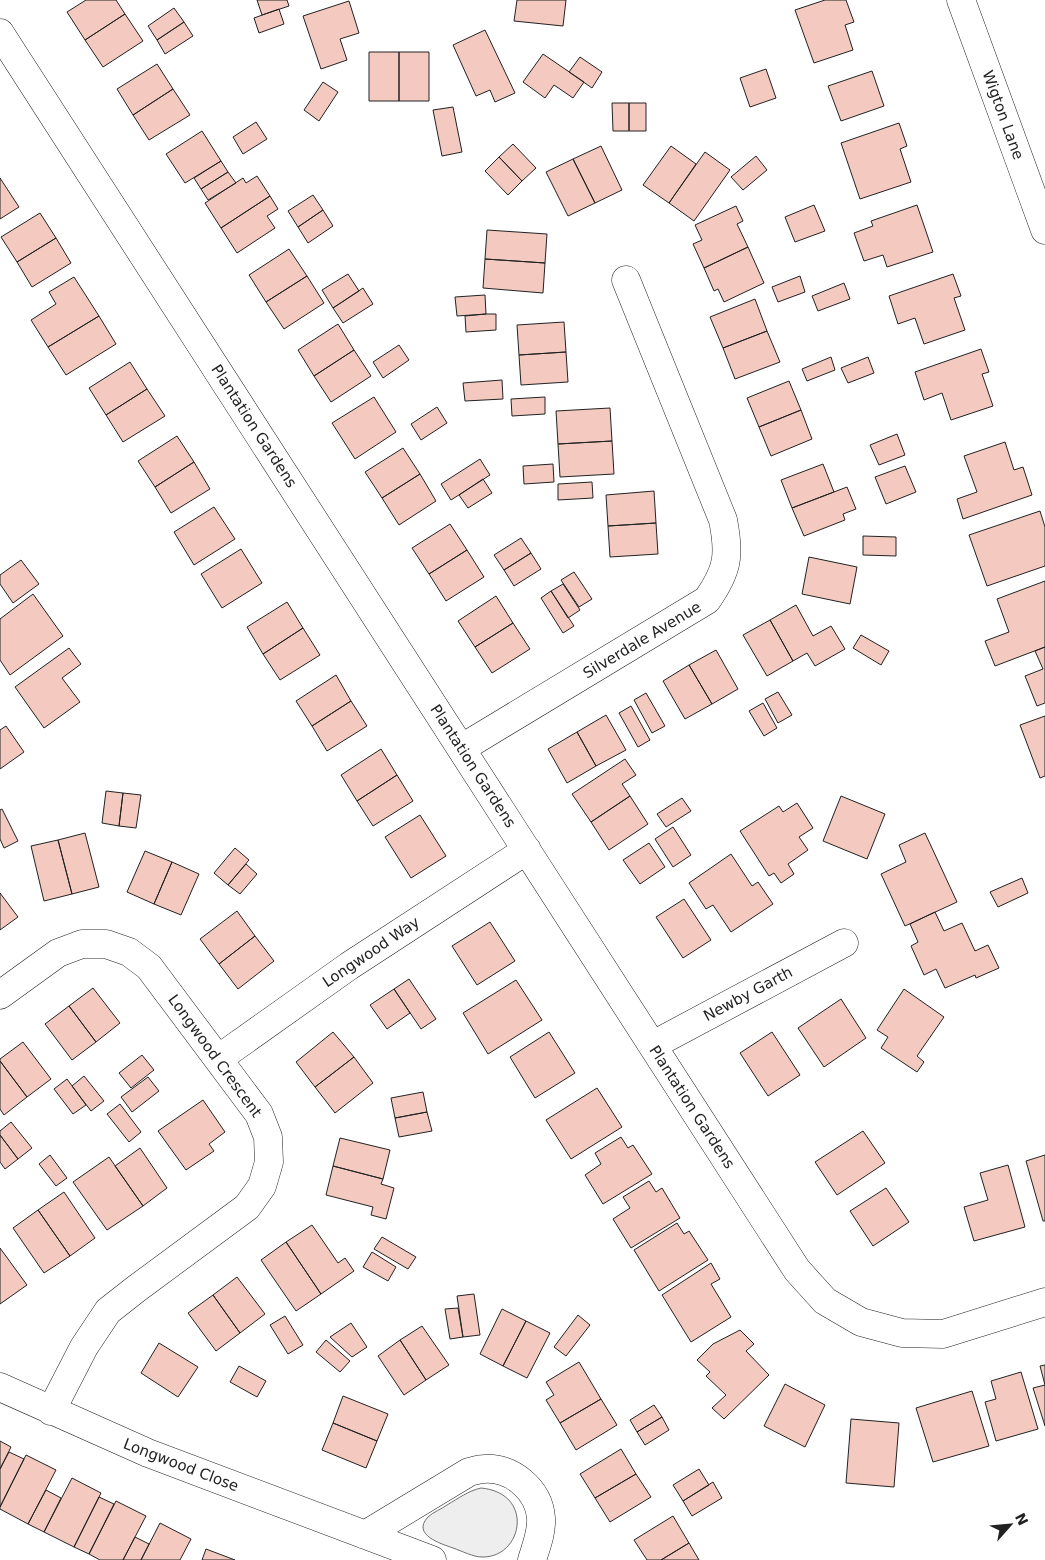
<svg xmlns="http://www.w3.org/2000/svg" width="1045" height="1560" font-family="'DejaVu Sans',sans-serif">
  <style>
    .green { fill: #eee; stroke: #6f6f6f }
    .building { fill: #f3c9c0; stroke: #222 }
    .lines { fill: none; stroke-linecap: round; stroke-linejoin: round }
    .minor-casing { stroke: #222; stroke-width: 29 }
    .minor { stroke: #fff; stroke-width: 28 }
    .labels { text-anchor: middle; dominant-baseline: central; stroke-width: 4; stroke-linejoin: round; paint-order: stroke }
    .street-label { font-size: 15px; fill: #222; stroke: #fff }
  </style>
  <rect width="100%" height="100%" fill="#fff"/>
  <path class="green" d="M481,1488C535,1493 523,1558 482,1557C473,1557 462,1551 453,1548C442,1544 411,1535 428,1517C433,1512 442,1509 447,1505C459,1498 468,1491 481,1488Z"/>
  <path class="building" d="M86,0H116L125,14L85,40L67,12Z
    M257,0H287L289,6L262,15Z
    M517,0H566L563,26L514,21Z
    M825,0H846L854,22L845,25L853,50L814,63L795,10Z
    M349,1L359,33L340,39L347,60L321,69L303,16Z
    M174,8L184,22L157,40L148,26Z
    M279,9L284,24L259,33L254,18Z
    M125,14L143,41L103,67L85,40Z
    M184,22L193,36L165,54L157,40Z
    M485,30L515,93L495,102L490,90L476,96L453,45Z
    M369,52H399V101H369Z
    M399,52H429V101H399Z
    M543,54L584,82L573,98L554,85L545,98L523,82Z
    M580,57L602,72L592,88L569,72Z
    M157,64L173,89L133,115L117,89Z
    M766,69L776,98L750,107L740,78Z
    M872,71L884,106L841,121L828,86Z
    M323,82L338,92L319,121L304,110Z
    M173,89L190,115L149,140L133,115Z
    M612,103H629V131H613Z
    M629,103H646V131H629Z
    M453,107L462,152L442,156L433,110Z
    M256,122L267,139L243,154L233,137Z
    M899,123L907,146L900,149L911,182L860,199L841,143Z
    M202,131L221,161L185,183L166,154Z
    M513,144L536,168L522,181L499,157Z
    M601,146L622,190L595,203L573,159Z
    M671,146L696,164L669,203L643,185Z
    M705,152L730,170L694,221L669,203Z
    M756,156L767,170L743,190L731,177Z
    M499,157L522,181L508,195L485,171Z
    M573,159L595,203L568,216L546,172Z
    M221,161L228,172L201,189L194,178Z
    M228,172L236,183L208,200L201,189Z
    M257,176L270,196L221,228L205,203L243,178L246,183Z
    M0,178L19,207L0,219Z
    M313,195L323,210L298,227L288,211Z
    M270,196L278,209L267,216L275,228L237,253L221,228Z
    M814,205L825,231L795,242L785,217Z
    M917,205L933,252L887,267L883,255L864,261L854,233L873,226L871,221Z
    M736,206L743,221L737,224L748,247L704,268L693,244L702,240L695,225Z
    M323,210L333,226L308,243L298,227Z
    M40,213L56,238L17,262L1,237Z
    M487,230L547,234L545,263L485,259Z
    M56,238L71,263L32,287L17,262Z
    M748,247L764,283L724,302L718,289L714,291L704,268Z
    M289,249L307,276L266,302L249,275Z
    M485,259L545,263L543,293L483,288Z
    M348,274L359,291L333,308L322,290Z
    M953,274L961,296L954,298L965,330L924,344L915,318L898,324L889,296Z
    M307,276L324,303L284,329L266,302Z
    M800,276L805,292L778,302L772,287Z
    M74,277L99,316L48,347L31,320L56,304L49,292Z
    M844,283L850,299L818,311L812,296Z
    M363,288L373,304L343,323L333,308Z
    M485,295L486,314L457,316L455,297Z
    M755,299L767,331L723,348L710,317Z
    M486,314H496V330L466,332L465,316Z
    M99,316L116,344L66,375L48,347Z
    M564,322L566,352L519,355L517,325Z
    M338,324L354,350L314,376L298,350Z
    M767,331L780,362L735,379L723,348Z
    M399,345L409,360L383,378L373,362Z
    M981,349L989,372L982,374L993,406L951,420L942,393L924,400L915,372Z
    M354,350L371,376L331,402L314,376Z
    M566,352L568,382L521,385L519,355Z
    M831,357L835,370L807,381L802,369Z
    M868,357L874,373L848,383L841,368Z
    M130,362L147,389L106,415L89,388Z
    M502,380L503,399L465,401L463,383Z
    M789,381L801,410L759,427L747,398Z
    M147,389L165,416L123,442L106,415Z
    M374,397L396,432L355,459L332,423Z
    M545,397V414L512,416L511,399Z
    M437,407L447,423L421,440L411,424Z
    M610,408L612,441L558,444L556,411Z
    M801,410L812,439L771,456L759,427Z
    M897,434L905,455L879,465L870,445Z
    M177,436L194,462L155,487L138,461Z
    M612,441L614,474L560,477L558,444Z
    M1005,442L1014,470L1023,467L1032,495L963,519L957,499L977,492L964,456Z
    M403,448L420,474L382,498L365,472Z
    M480,459L490,475L451,500L441,484Z
    M194,462L210,489L171,513L155,487Z
    M553,464L554,482L524,484L523,466Z
    M823,464L834,492L792,508L781,480Z
    M905,466L916,492L886,504L875,477Z
    M420,474L436,501L399,525L382,498Z
    M483,479L492,493L468,508L459,495Z
    M592,482L593,498L558,500V484Z
    M847,487L856,509L843,514L845,520L804,536L792,508Z
    M654,491L656,523L608,526L606,495Z
    M214,507L235,539L194,565L174,532Z
    M1040,511L1045,527V566L987,586L969,535Z
    M656,523L658,554L610,557L608,526Z
    M450,524L467,550L429,574L412,548Z
    M863,536L896,537V556L863,555Z
    M521,538L531,553L504,570L494,555Z
    M241,549L262,583L222,608L201,574Z
    M467,550L484,577L446,601L429,574Z
    M531,553L541,569L514,586L504,570Z
    M809,557L857,567L850,604L802,594Z
    M21,560L39,584L13,603L0,584V575Z
    M574,572L592,599L579,607L561,580Z
    M1045,581V647L995,666L985,641L1009,632L997,599Z
    M563,584L580,610L568,618L551,591Z
    M551,591L574,626L563,633L541,598Z
    M33,594L63,636L10,675L0,660V619Z
    M496,596L513,623L475,647L458,621Z
    M287,602L303,628L263,654L247,627Z
    M796,605L813,636L831,626L845,649L815,666L807,653L793,661L770,620Z
    M770,620L793,661L767,676L743,635Z
    M513,623L530,649L492,673L475,647Z
    M303,628L320,655L280,680L263,654Z
    M861,635L889,651L881,665L853,648Z
    M1045,647V703L1037,706L1025,676L1043,669L1035,651Z
    M69,648L81,664L62,678L80,702L44,728L15,687Z
    M716,650L738,689L712,704L689,665Z
    M689,665L712,704L685,719L663,681Z
    M336,675L351,701L312,726L296,701Z
    M778,692L792,715L778,723L765,699Z
    M646,693L665,726L652,733L634,700Z
    M351,701L367,726L327,751L312,726Z
    M763,703L777,728L764,736L749,711Z
    M631,706L650,740L638,747L619,713Z
    M606,715L626,750L596,766L577,732Z
    M1045,716V776L1040,778L1020,725Z
    M6,726L24,752L0,769V730Z
    M577,732L596,766L567,783L548,749Z
    M381,749L397,775L357,801L341,775Z
    M625,759L636,775L622,784L630,796L591,822L572,794Z
    M397,775L413,801L373,826L357,801Z
    M106,791L123,793L119,826L102,823Z
    M123,793L141,795L136,828L119,826Z
    M630,796L648,824L609,850L591,822Z
    M841,796L885,814L867,859L823,841Z
    M682,798L691,811L666,827L657,814Z
    M797,803L813,828L799,837L808,850L788,864L794,874L781,883L774,873L769,876L740,831L779,806L783,812Z
    M2,809L18,841L4,848L0,839V810Z
    M420,815L446,856L411,878L385,837Z
    M673,827L691,855L673,867L655,839Z
    M85,833L99,887L72,894L58,840Z
    M925,833L957,902L905,926L881,874L906,862L899,845Z
    M58,840L72,894L44,901L31,846Z
    M649,843L665,867L640,884L623,860Z
    M235,848L249,860L228,885L214,873Z
    M145,851L172,862L154,904L127,892Z
    M731,854L752,886L758,882L773,904L731,932L713,905L706,909L689,883Z
    M172,862L199,874L181,915L154,904Z
    M246,864L257,874L240,894L228,885Z
    M1022,878L1028,893L998,907L990,892Z
    M0,893L18,917L0,930Z
    M684,899L711,940L683,958L656,917Z
    M237,911L255,936L219,964L200,939Z
    M935,912L944,931L962,923L975,951L988,945L999,968L976,978L975,975L945,988L936,969L924,975L911,946L918,942L910,924Z
    M490,922L515,961L477,985L452,946Z
    M255,936L274,961L238,989L219,964Z
    M409,979L436,1019L421,1029L394,989Z
    M516,980L542,1020L488,1054L463,1013Z
    M93,988L120,1023L96,1042L69,1006Z
    M394,989L410,1013L387,1029L370,1005Z
    M904,989L944,1017L917,1056L924,1062L917,1072L881,1048L888,1037L877,1030Z
    M841,999L866,1038L824,1067L798,1028Z
    M69,1006L96,1042L72,1060L45,1024Z
    M333,1032L354,1057L315,1087L296,1062Z
    M549,1032L575,1073L535,1098L510,1057Z
    M772,1032L800,1075L768,1096L740,1053Z
    M23,1042L51,1079L27,1097L0,1061V1059Z
    M142,1055L154,1070L131,1088L119,1073Z
    M354,1057L373,1083L335,1113L315,1087Z
    M0,1061L27,1097L4,1115L0,1109Z
    M84,1076L104,1101L91,1111L72,1086Z
    M148,1077L159,1091L132,1112L121,1097Z
    M67,1079L86,1105L73,1114L54,1089Z
    M597,1088L622,1127L571,1159L546,1120Z
    M423,1092L427,1112L395,1118L391,1098Z
    M203,1100L225,1132L209,1144L214,1151L186,1170L158,1131Z
    M120,1104L141,1132L129,1142L107,1114Z
    M427,1112L432,1131L399,1137L395,1118Z
    M11,1122L32,1148L18,1159L0,1135V1131Z
    M863,1131L885,1163L837,1195L815,1162Z
    M0,1135L18,1159L5,1169L0,1162Z
    M621,1137L628,1148L633,1145L652,1174L603,1204L585,1175L601,1164L595,1153Z
    M340,1138L390,1150L383,1179L333,1166Z
    M140,1148L167,1188L143,1206L115,1166Z
    M50,1155L67,1178L56,1186L39,1164Z
    M1045,1155V1221H1043L1026,1161Z
    M109,1157L143,1206L107,1230L73,1182Z
    M1008,1165L1025,1227L974,1241L964,1207L988,1200L980,1173Z
    M333,1166L383,1179L381,1184L394,1188L386,1219L371,1215L373,1207L326,1195Z
    M649,1181L656,1192L662,1188L680,1218L631,1248L613,1219L630,1208L623,1197Z
    M886,1188L909,1222L873,1246L850,1211Z
    M64,1192L95,1238L70,1256L38,1210Z
    M38,1210L70,1256L44,1273L13,1228Z
    M677,1223L684,1234L689,1231L708,1260L659,1291L634,1250Z
    M312,1225L338,1263L345,1258L354,1271L321,1294L286,1242Z
    M382,1237L416,1257L408,1269L374,1249Z
    M286,1242L321,1294L296,1311L261,1260Z
    M0,1248L27,1285L0,1304Z
    M372,1252L396,1267L388,1281L363,1267Z
    M711,1263L720,1279L711,1284L731,1317L691,1342L662,1295Z
    M237,1277L265,1314L240,1333L213,1295Z
    M474,1294L480,1335L463,1337L457,1296Z
    M213,1295L240,1333L216,1351L188,1313Z
    M458,1308L463,1337L450,1339L445,1309Z
    M502,1309L526,1321L503,1366L480,1354Z
    M578,1315L590,1325L566,1356L554,1347Z
    M285,1316L303,1345L288,1354L270,1325Z
    M526,1321L550,1333L527,1378L503,1366Z
    M351,1323L367,1347L352,1357L330,1337Z
    M422,1326L449,1365L426,1380L400,1340Z
    M740,1330L754,1344L746,1351L769,1375L724,1419L712,1408L726,1395L706,1376L710,1372L697,1360L713,1344Z
    M326,1340L350,1361L340,1372L316,1352Z
    M400,1340L426,1380L404,1395L378,1356Z
    M159,1343L198,1367L178,1397L141,1373Z
    M579,1362L601,1399L560,1423L546,1400L554,1395L546,1382Z
    M1045,1365V1426L1033,1388L1045,1385L1040,1366Z
    M239,1366L266,1381L257,1397L230,1382Z
    M1021,1372L1038,1429L996,1441L985,1402L996,1399L991,1381Z
    M785,1384L825,1405L805,1447L764,1426Z
    M972,1391L989,1446L933,1462L916,1408Z
    M343,1396L388,1414L377,1441L333,1423Z
    M601,1399L617,1425L576,1450L560,1423Z
    M654,1405L662,1417L637,1432L630,1420Z
    M662,1417L669,1430L645,1445L637,1432Z
    M851,1419L899,1423L894,1487L846,1483Z
    M333,1423L377,1441L366,1468L322,1450Z
    M0,1441L11,1447L0,1469Z
    M621,1449L636,1474L595,1498L580,1474Z
    M9,1452L24,1459L0,1507V1469Z
    M26,1455L56,1470L28,1524L0,1509V1507Z
    M699,1469L709,1485L683,1501L673,1485Z
    M636,1474L651,1497L610,1522L595,1498Z
    M72,1478L101,1493L74,1547L44,1532Z
    M713,1482L722,1498L692,1516L683,1501Z
    M46,1490L61,1498L44,1532L28,1524Z
    M99,1497L114,1504L89,1554L74,1547Z
    M116,1501L146,1516L123,1560H100L89,1554Z
    M673,1516L689,1543L661,1560H647L634,1540Z
    M160,1523L191,1539L180,1560H141Z
    M135,1537L149,1544L141,1560H123Z
    M689,1543L699,1560H661Z
    M206,1549L235,1560H202Z"/>
  <g class="lines">
    <defs>
      <path id="minor" d="M961,0L1045,230
        M0,33L797,1270L825,1301L861,1322L902,1333L943,1334L1045,1302
        M462,748L707,600C728,570 730,555 723,520L626,280
        M0,995L58,953L82,944H106L129,952L149,967L259,1114L268,1137L269,1162L262,1186L247,1207L136,1289L108,1311L84,1347L51,1411
        M653,1045L844,943
        M218,1059L349,966L527,850
        M0,1387L148,1453L432,1560
        M365,1535L469,1472C474,1471 479,1469 484,1469C512,1467 539,1490 541,1518C542,1532 536,1547 532,1560"/>
    </defs>
    <use href="#minor" class="minor-casing"/>
    <use href="#minor" class="minor"/>
  </g>
  <g class="labels">
    <g class="street-label">
      <text transform="translate(1003 115) rotate(70)">Wigton Lane</text>
      <text transform="translate(254 426) rotate(57)">Plantation Gardens</text>
      <text transform="translate(642 640) rotate(-31)">Silverdale Avenue</text>
      <text transform="translate(473 766) rotate(57)">Plantation Gardens</text>
      <text transform="translate(371 952) rotate(-34)">Longwood Way</text>
      <text transform="translate(748 994) rotate(-28)">Newby Garth</text>
      <text transform="translate(215 1056) rotate(54)">Longwood Crescent</text>
      <text transform="translate(692 1107) rotate(57)">Plantation Gardens</text>
      <text transform="translate(181 1465) rotate(21)">Longwood Close</text>
    </g>
  </g>
  <g transform="translate(1010 1525) rotate(63)" stroke="#ffffff" stroke-width="4" paint-order="stroke">
  <path d="M0-4L9 19L0 12L-9 19Z" fill="#222222"/>
  <text y="-8" font-size="14" font-weight="bold" text-anchor="middle" fill="#222222">N</text>
  </g>
</svg>
